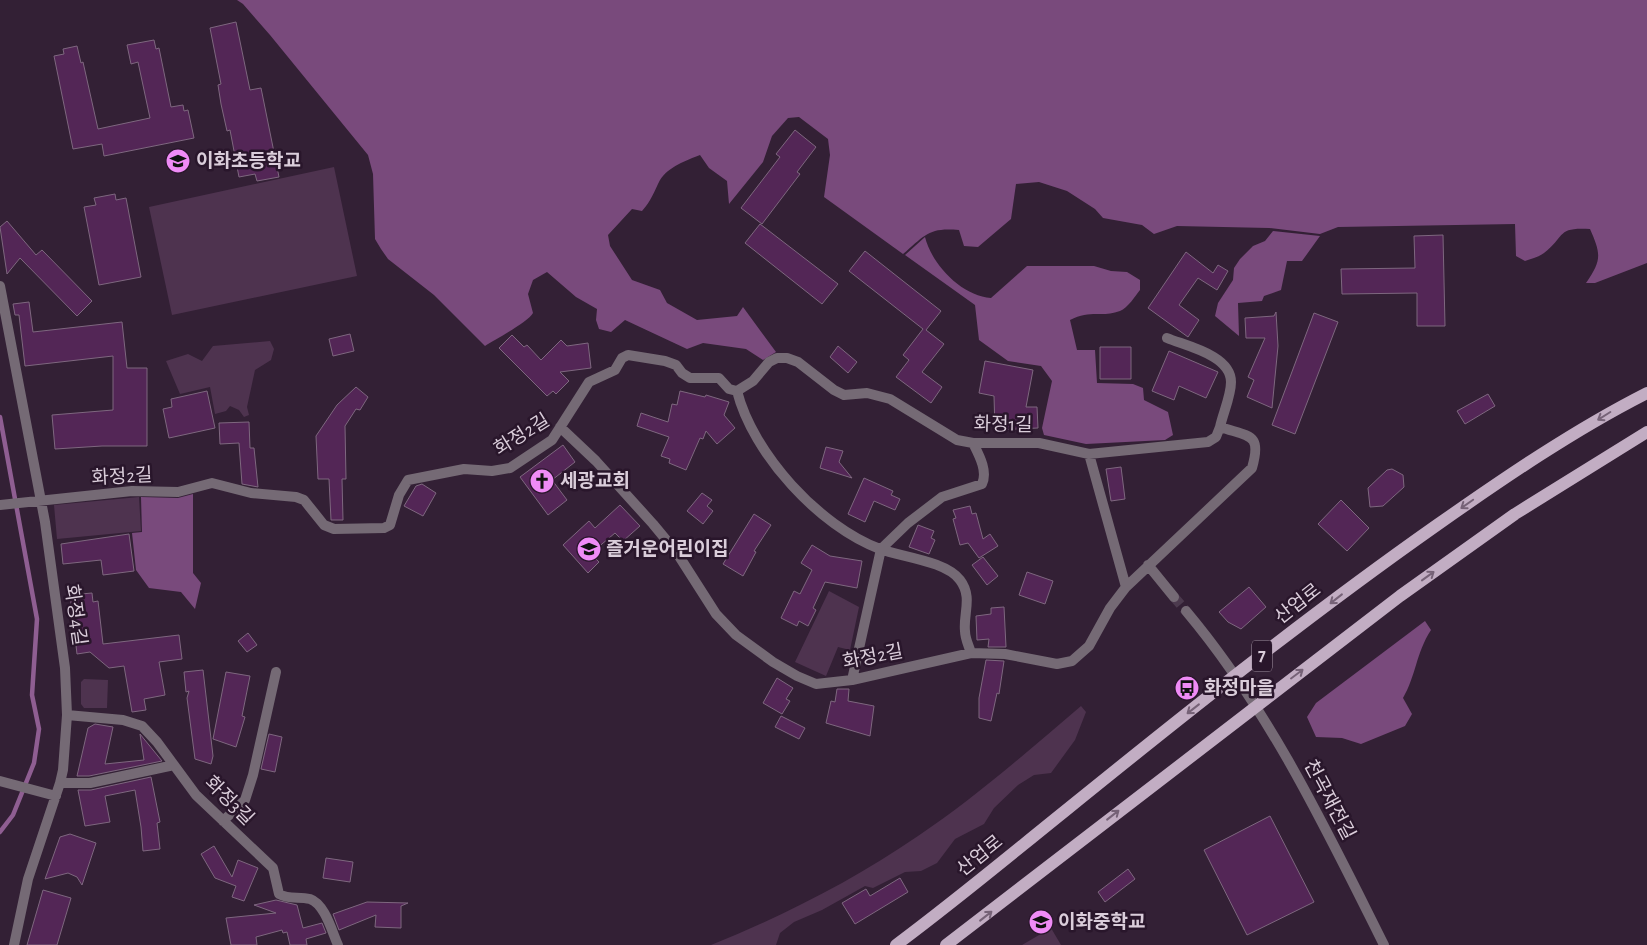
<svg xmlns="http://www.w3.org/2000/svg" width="1647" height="945" font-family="'Alegreya Sans','Noto Sans KR',sans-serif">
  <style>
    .green { fill: #4e334f }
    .forest { fill: #794a7c }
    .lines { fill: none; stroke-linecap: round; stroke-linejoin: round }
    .stream { stroke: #8f5e92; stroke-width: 4.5 }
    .building { fill: #532656; stroke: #7e677f }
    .street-tunnel { stroke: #4c3a4e; stroke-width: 10; stroke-dasharray: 10 5; stroke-linecap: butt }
    .street { stroke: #756a75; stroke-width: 10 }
    .primary { stroke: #c2adc3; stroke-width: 12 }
    .oneway { stroke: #766277 }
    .labels { text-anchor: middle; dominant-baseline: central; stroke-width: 5; stroke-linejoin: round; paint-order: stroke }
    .shield { fill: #29162b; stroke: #a596a6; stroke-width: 1 }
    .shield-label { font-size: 18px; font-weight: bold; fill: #dacdda }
    .poi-label { font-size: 19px; font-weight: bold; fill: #dacdda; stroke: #29162b; text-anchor: start }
    .street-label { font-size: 19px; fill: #dacdda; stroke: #29162b }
  </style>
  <rect width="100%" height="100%" fill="#332035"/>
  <path class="green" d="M334,167L357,276L172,315L149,207Z
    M270,341L274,349L271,360L255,370L247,407L249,415L244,417L239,410L230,406L226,411L215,414L210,387L180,394L166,361L188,354L202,361L213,346Z
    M139,497L141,531L57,539L54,505Z
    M829,591L859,607L850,650L838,647L826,676L795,662Z
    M84,679L108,680L107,708H84L81,704V682Z
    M1081,706L1086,712L1075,740L1051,773L1034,775L1018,785L994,808L984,824L955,839L937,863L921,871L905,872L873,888L865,886L822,910L794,922L780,933L776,945H711C783,916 854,880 918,836C976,797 1028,751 1081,706Z
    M1051,928L1061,945H1022Z"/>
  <path class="forest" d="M237,0H1647V263L1595,283H1586C1602,260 1601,254 1590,229C1556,227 1566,236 1544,253C1539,257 1531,259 1525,261L1516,256L1515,224L1338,227L1320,234L1269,228L1177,226L1154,234L1142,225L1103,218L1095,209L1067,191L1039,182L1016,184L1011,219L978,247L964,246L959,230C929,227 925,235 903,254L824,197L830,155L828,139L799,117L788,118L772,136L763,162L729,204L727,181L709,168L700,155C687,160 668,167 660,180C654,192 651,201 642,211L632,209L608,235L610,246L632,280L660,290L667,303L697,320L737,316L743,307L776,352L763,360L746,349L703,343L687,349L625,320L611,332L599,329L596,320L597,309L576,297L547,272L533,280L528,294L533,313C528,322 496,339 485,346L434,295L388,259L381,249L375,239L373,174L368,155L270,35L243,4Z
    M1273,231L1320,236L1302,261H1287L1281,290L1264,296L1262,301L1238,303L1239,336L1215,316L1218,303L1233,280L1234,268L1240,259L1253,246L1265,241Z
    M925,237C932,265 962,296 991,298L1027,266H1094L1111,271L1127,272L1140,280V290C1135,296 1128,308 1120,311C1102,318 1091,309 1070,320L1077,350H1095L1097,383L1133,384L1143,388L1144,400L1168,412L1173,435L1165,440L1086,444L1044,435L1042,428L1052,381L1041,366L1008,361L979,340L975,305L905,255Z
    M193,494V573L201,583L195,609L181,592L149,588L136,570L132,533L142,532L141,497L178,498Z
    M1425,621L1431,630C1416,653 1416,676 1403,698L1412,714L1405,726L1361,744L1342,738L1316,737L1307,717L1316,703Z"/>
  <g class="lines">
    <path class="stream" d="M0,417L37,619L32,695L39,729L34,763L13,815L0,832"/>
  </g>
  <path class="building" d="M236,22L250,90L261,88L279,177L257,181L255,174L239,177L230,130L227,131L221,104L218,85L221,84L210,28Z
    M154,40L156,49L159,48L171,107L183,105L184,111L188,110L194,138L104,156L102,144L73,149L54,56L64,54L63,49L77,46L81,63L83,62L98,129L150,118L138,62L131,64L127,45Z
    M795,130L816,147L797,172L800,174L762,224L741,208L780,157L776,154Z
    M115,194L116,200L126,198L141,277L99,285L84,207L96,205L94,198Z
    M7,221L36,255L42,250L92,301L77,316L20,258L7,274L0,227Z
    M760,224L838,284L822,304L745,243Z
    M1443,235L1445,326H1417V293L1342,294L1341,269L1415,268L1414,236Z
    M865,251L941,311L926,330L944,344L922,372L942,387L931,403L896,377L909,360L903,355L923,329L849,271Z
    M1186,252L1213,273L1218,265L1228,271L1217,290L1198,278L1179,305L1199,320L1188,337L1148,308Z
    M29,302L33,332L122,322L127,368H147V446H102L55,449L52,415L113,410V356L25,366L19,315H15L13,304Z
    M1276,312L1278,346L1272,408L1247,397L1254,380L1248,377L1265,338H1246L1245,318L1274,316Z
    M1314,313L1338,322L1295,434L1272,425Z
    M350,334L354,351L333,356L329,339Z
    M512,335L524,347L527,345L541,360L561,340L567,346L588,343L591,368L560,372L569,381L556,394L553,391L547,396L499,348Z
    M838,346L857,362L848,373L830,357Z
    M1100,347H1131V379H1100Z
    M1169,351L1218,372L1206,398L1179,386L1174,400L1152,391Z
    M985,361L1033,370L1026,407H1037L1038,428L995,430L994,396L979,393Z
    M356,387L368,397L360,410L356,409L345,426L346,479H342L343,520H331L329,479H318L316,436L337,405Z
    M207,391L215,428L169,438L163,409L172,407L171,399Z
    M680,391L705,397L706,395L729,402L724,415L735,428L717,444L706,431L703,439L700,438L686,470L669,463L670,459L661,456L669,437L637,426L641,413L668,422L672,404L677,405Z
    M1488,394L1495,406L1465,424L1457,411Z
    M249,422L250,448H254L258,487L242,484L239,443L220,444L219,423Z
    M563,445L575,462L552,480L567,500L548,515L520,477Z
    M826,447L843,451L839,462L852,478L820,468Z
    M1121,467L1125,499L1111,501L1106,469Z
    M1392,469L1403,475L1404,487L1383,506L1370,507L1368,488L1387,470Z
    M864,478L893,491L891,495L900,499L895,510L874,501L865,522L848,514Z
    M422,484L436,493L423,516L404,506L416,486Z
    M702,493L712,500L707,506L713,511L703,524L687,511Z
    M1341,500L1369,528L1347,551L1318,524Z
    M620,505L640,526L623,541L615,533L596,549L600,553L595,558L599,562L588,573L563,545L589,521L595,528Z
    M970,506L972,514L976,513L983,539L990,534L998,546L979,558L968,543L960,545L953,519L956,518L953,510Z
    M754,514L771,525L754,551L756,552L743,576L723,564Z
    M918,525L934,531L931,538L935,540L929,554L909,547Z
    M129,534L134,571L103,575L101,560L63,564L61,544Z
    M812,545L830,556L862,561L857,588L825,582L813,608L816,610L808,626L799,621L797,626L781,618L794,591L800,594L812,570L801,563Z
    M983,557L998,576L987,585L972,565Z
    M1027,572L1053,581L1045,604L1019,595Z
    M1249,587L1266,607L1241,629L1228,622L1219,612Z
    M92,593L93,602L98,601L103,644L179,635L182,659L159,662L165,695L144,699L146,710L132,712L124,666L109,668L90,652L77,654L70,595Z
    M1004,607L1006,647H988L989,639L977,640L976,616L991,614V608Z
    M248,633L257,645L247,652L238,641Z
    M986,660L1004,661L999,694L997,693L991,721L979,718V698Z
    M203,670L213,756L211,764L195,759L187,698L189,691L186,692L184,672Z
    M226,672L250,676L242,716L245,717L236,747L213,739Z
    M777,678L793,688L786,699L790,701L782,714L763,703Z
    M837,689H849L848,701L874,706L870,736L826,723L831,701L835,702Z
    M781,716L805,728L799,739L775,727Z
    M95,724L113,727L105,764L144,760L140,734L162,761L89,776H77L88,728Z
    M269,734L282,737L275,772L261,769Z
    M151,777L160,822L157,823L160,849L143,851L141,827L135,790L105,796L110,822L85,826L78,790H91Z
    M1270,816L1314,902L1247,935L1204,850Z
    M70,834L96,843L82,885L77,877L68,873L45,879L60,837Z
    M214,846L232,877L238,860L258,868L244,901L232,897L236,886L215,878L201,854Z
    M326,858L353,862L350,882L323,878Z
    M1128,869L1135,879L1105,902L1098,892Z
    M900,878L908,892L855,924L842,903L866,889L870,896Z
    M43,890L71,898L57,945H27Z
    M276,900L297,905L303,928L322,923L326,933L306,939L307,945H290L287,932L283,933L282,930L256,937L257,945H231L226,918L276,913L254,905Z
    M367,902L408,903L401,906V928L375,927L376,915L339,930L333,914Z"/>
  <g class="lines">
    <path class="street-tunnel" d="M1174,597L1186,611"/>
    <path class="street" d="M0,286L45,522L65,668L67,715L63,770L60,783L28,879L14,945
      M1167,338C1186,346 1231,355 1231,382C1231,396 1223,413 1220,427
      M737,391C753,454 819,526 880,549C902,557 946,561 960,580C973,597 963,614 965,631C965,639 969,646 971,653
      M1089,454L1126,587
      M0,505L132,491L178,492L212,483L251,493L296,497L304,500L324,525L334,529L384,528L390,525L399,495L408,480L464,469L492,471L510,468L552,440L589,382L615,370L622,358L628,355L665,361L676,365L682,373L690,378H719L729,389L737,391L753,381L769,362L777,358H787L798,362L834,390L844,395L867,393L890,399L957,440L973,443H1039L1089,454L1208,442L1216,437L1220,427C1250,437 1262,433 1252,468L1126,587L1110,608L1089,646L1072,661L1057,664L1005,654L971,653L852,680L816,684L797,676L773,662L736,635L716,614L677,553L653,524L596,461L560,427
      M1148,565L1174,597
      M1186,611C1270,711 1326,829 1384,945
      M852,680L881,549L908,523L942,497L982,484C988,471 979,455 973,443
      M67,715L123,720L142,726L157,742L196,795L273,868L279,894C289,900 299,896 310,899C325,904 332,932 338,945
      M0,781L56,796
      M60,783H90L174,765
      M223,821L245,800L253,775L276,672"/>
    <path class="primary" d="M896,945C954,902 1009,856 1065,811C1186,713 1309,615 1437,525C1504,478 1574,430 1647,393
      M946,945L1400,596L1515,514L1647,432"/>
  </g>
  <defs><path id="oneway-shaft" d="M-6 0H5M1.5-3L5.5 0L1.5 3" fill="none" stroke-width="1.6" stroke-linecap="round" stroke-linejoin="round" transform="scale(1.25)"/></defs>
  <g class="oneway">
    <use href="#oneway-shaft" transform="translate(1604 416) rotate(148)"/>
    <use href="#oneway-shaft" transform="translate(1467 504) rotate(145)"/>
    <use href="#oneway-shaft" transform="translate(1428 576) rotate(-36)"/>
    <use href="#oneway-shaft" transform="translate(1336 599) rotate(142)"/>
    <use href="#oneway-shaft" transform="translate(1297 674) rotate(-37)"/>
    <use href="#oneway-shaft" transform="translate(1193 709) rotate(142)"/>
    <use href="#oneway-shaft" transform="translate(1113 815) rotate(-38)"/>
    <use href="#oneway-shaft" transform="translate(986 916) rotate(-38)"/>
  </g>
  <defs>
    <symbol id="school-disc" viewBox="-11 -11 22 22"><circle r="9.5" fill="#ef8bf6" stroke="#29162b"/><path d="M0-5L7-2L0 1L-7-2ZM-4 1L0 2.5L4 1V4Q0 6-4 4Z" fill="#111"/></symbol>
    <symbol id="church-disc" viewBox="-11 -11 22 22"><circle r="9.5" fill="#ef8bf6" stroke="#29162b"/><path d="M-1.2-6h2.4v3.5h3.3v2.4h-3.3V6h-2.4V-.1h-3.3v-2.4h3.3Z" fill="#111"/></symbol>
    <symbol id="bus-disc" viewBox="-11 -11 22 22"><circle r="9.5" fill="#ef8bf6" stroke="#29162b"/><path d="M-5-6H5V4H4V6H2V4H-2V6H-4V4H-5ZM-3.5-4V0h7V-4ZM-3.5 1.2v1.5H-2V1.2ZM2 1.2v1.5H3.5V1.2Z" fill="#111"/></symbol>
  </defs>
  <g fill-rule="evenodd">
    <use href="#school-disc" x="164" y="147" width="28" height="28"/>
    <use href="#church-disc" x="528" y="467" width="28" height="28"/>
    <use href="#school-disc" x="575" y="535" width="28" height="28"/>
    <use href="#bus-disc" x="1173" y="674" width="28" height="28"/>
    <use href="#school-disc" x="1027" y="908" width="28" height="28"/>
  </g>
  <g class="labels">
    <rect class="shield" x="1252" y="640.5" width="20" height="31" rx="4"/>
    <g class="shield-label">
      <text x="1262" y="656">7</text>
    </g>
    <g class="poi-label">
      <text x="196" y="161">이화초등학교</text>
      <text x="560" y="481">세광교회</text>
      <text x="606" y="549">즐거운어린이집</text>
      <text x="1204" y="688">화정마을</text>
      <text x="1058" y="922">이화중학교</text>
    </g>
    <g class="street-label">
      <text transform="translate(1003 425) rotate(1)">화정1길</text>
      <text transform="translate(522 435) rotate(-32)">화정2길</text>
      <text transform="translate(122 477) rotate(-3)">화정2길</text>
      <text transform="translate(1298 604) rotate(-38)">산업로</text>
      <text transform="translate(75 615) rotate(82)">화정4길</text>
      <text transform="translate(873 657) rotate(-11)">화정2길</text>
      <text transform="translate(1329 800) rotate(62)">천곡재전길</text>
      <text transform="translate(229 801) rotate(45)">화정3길</text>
      <text transform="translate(980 856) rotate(-39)">산업로</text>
    </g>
  </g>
</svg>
